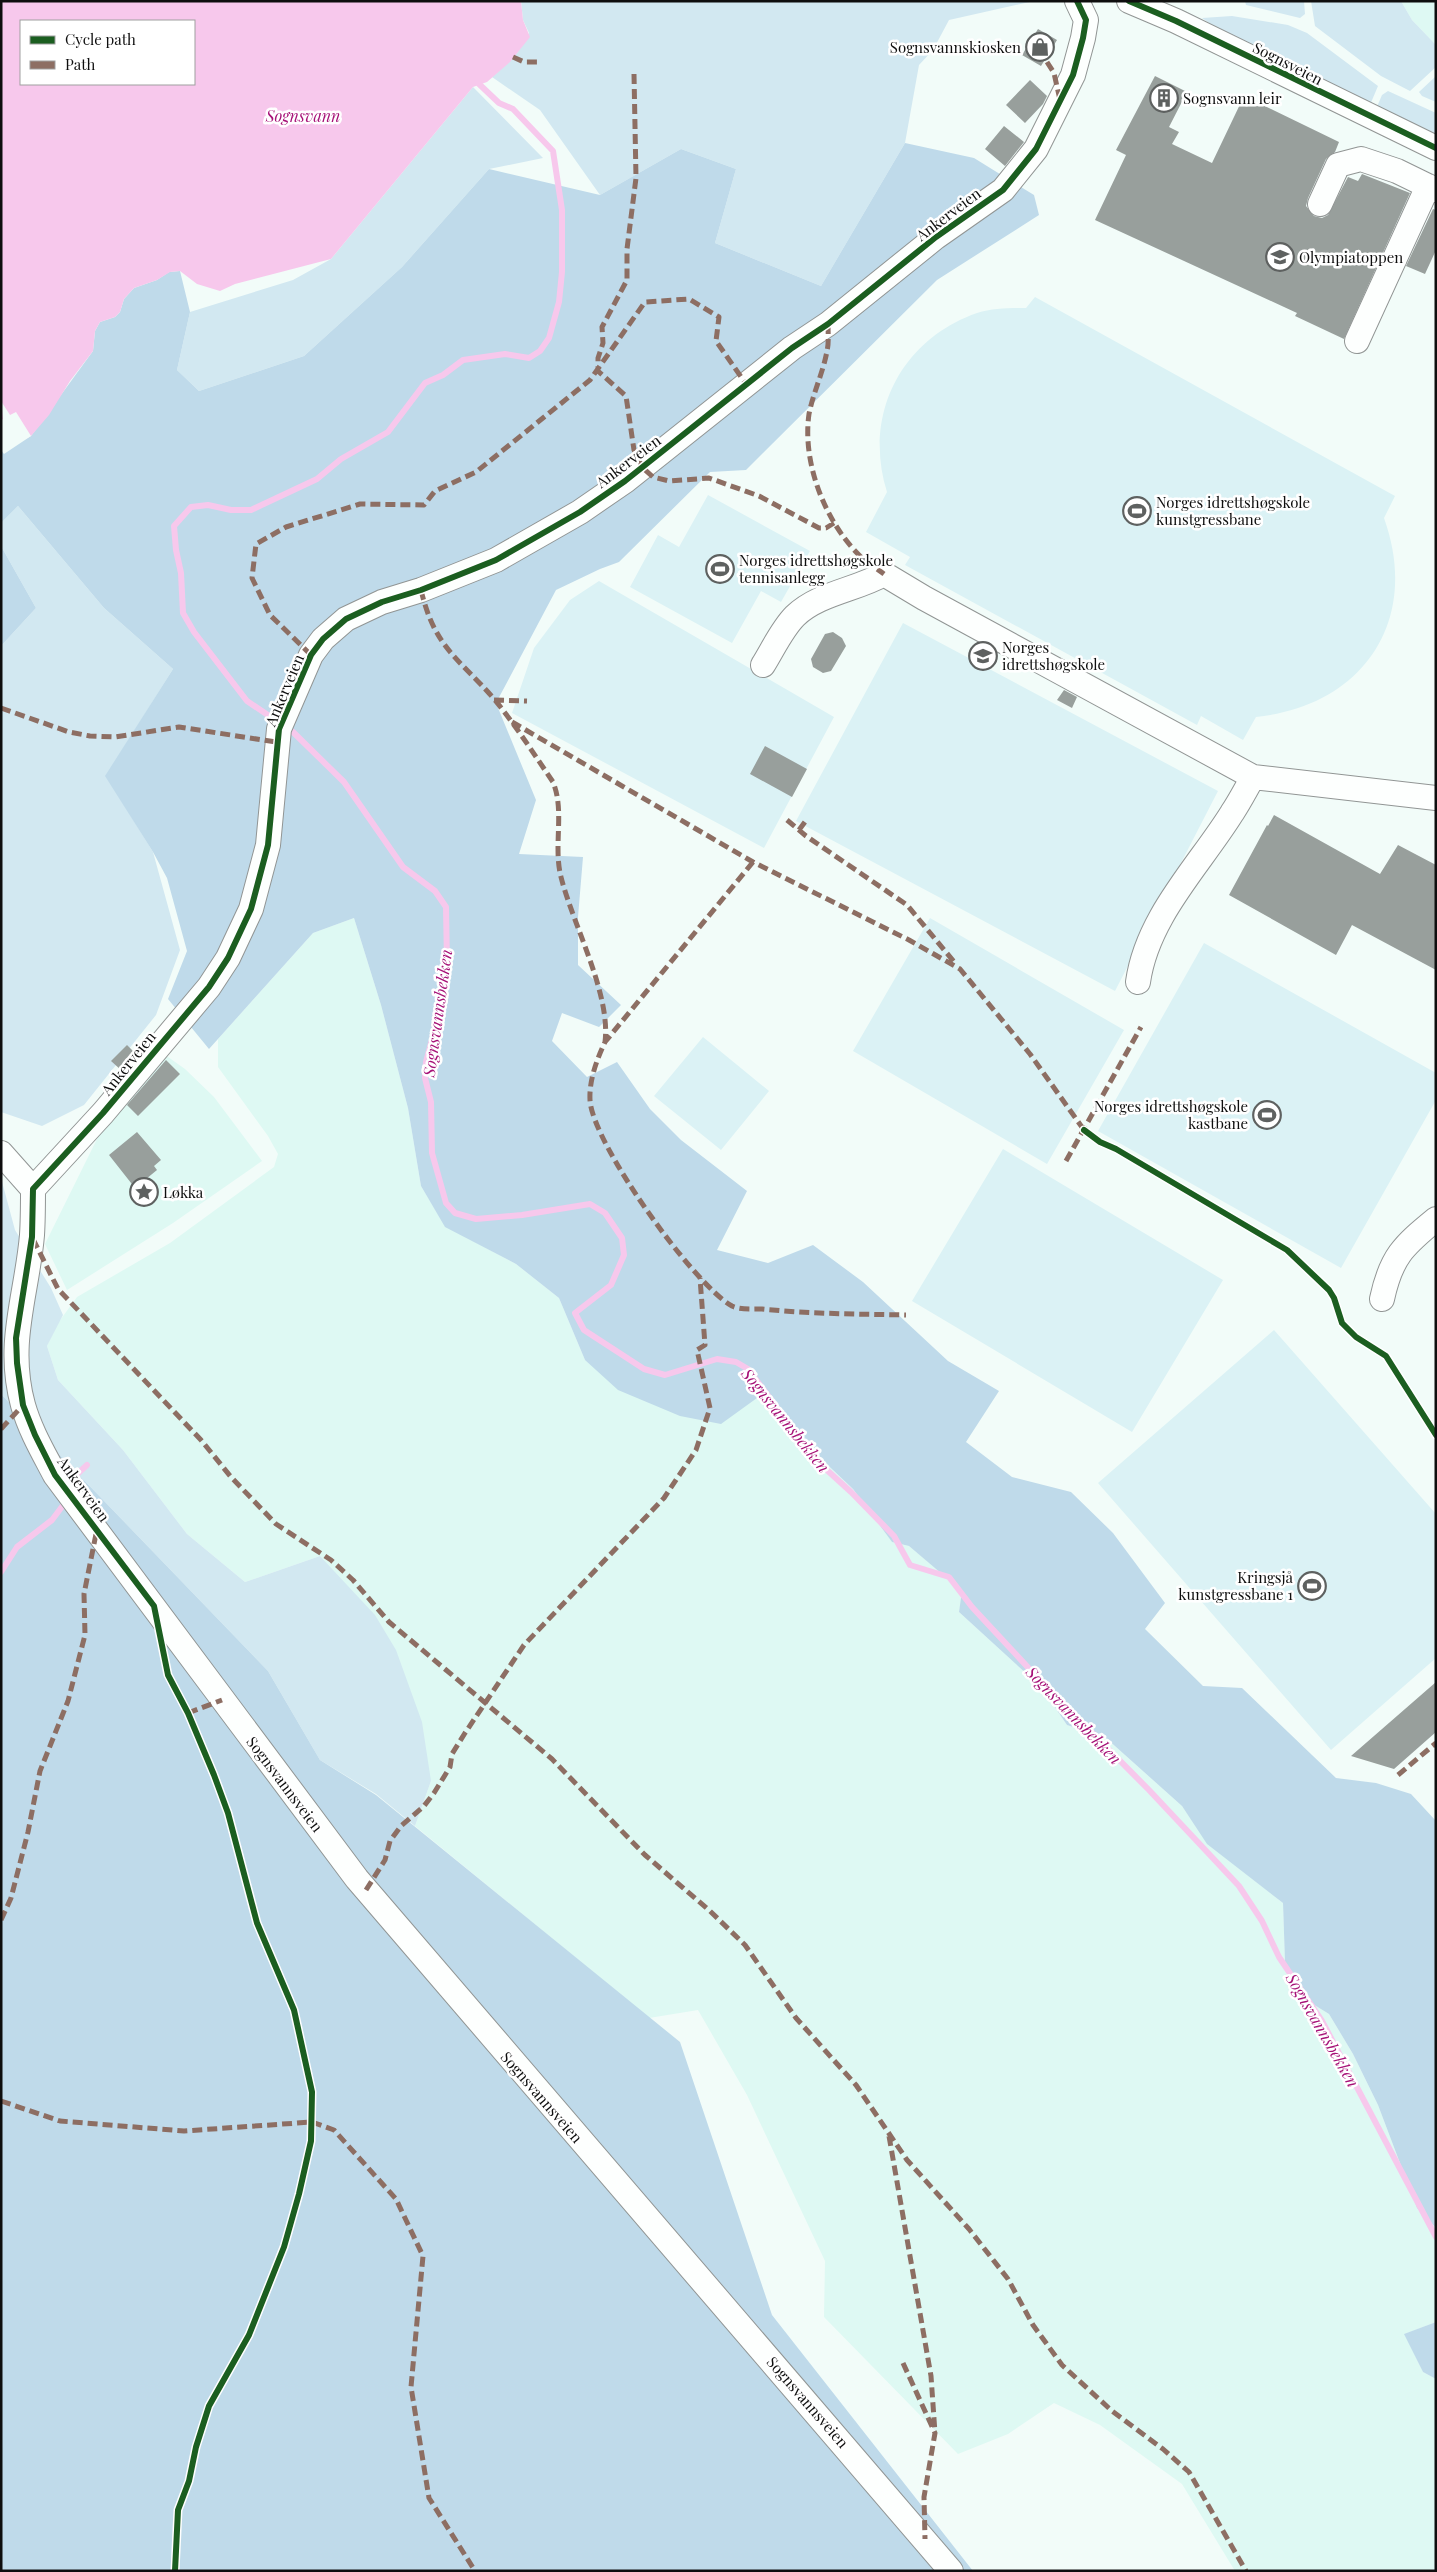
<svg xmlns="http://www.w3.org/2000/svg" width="1437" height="2572" font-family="'Playfair Display',serif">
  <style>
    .farmland { fill: #def9f3 }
    .green { fill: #d2e8f1 }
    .forest { fill: #bfdaea }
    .pitch { fill: #dbf2f5 }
    .water { fill: #f7c8ec; fill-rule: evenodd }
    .pier { fill: #f2fcf9 }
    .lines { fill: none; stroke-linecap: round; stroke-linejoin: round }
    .stream { stroke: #f7c8ec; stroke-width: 6 }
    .building { fill: #989f9c }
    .minor-casing { stroke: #919594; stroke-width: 26 }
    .minor { stroke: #fdfffe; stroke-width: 24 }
    .quiet { stroke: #8d6e63; stroke-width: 5; stroke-dasharray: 10 5; stroke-linecap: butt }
    .cycleway-casing { stroke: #fff; stroke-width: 9 }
    .cycleway { stroke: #1b5e20; stroke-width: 6 }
    .labels { text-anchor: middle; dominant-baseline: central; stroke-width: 5; stroke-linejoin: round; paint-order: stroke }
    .poi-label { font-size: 15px; fill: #0e0e0e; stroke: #fff; text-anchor: start }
    .street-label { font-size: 15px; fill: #0e0e0e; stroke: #fff }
    .water-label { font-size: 16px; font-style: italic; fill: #a61177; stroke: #fff }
  </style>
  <rect width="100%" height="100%" fill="#f2fcf9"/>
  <path class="farmland" d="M1401,1H1436V45L1412,20Z
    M354,918L381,1005L408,1108L421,1186L445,1226L516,1264L559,1298L585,1360L757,1398L853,1489L892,1542L909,1546L963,1591L959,1612L1041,1687L1067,1725L1106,1738L1182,1806L1208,1844L1283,1903L1285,1963L1303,1998L1329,2014L1353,2054L1378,2105L1417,2208L1436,2228V2322L1405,2334L1423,2372L1436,2379L1435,2571H1235L1182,2484L1100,2425L1054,2403L1008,2434L958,2454L824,2317L825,2261L747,2095L698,2010L649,2018L415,1826L431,1781L320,1556L245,1582L187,1534L123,1450L58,1380L47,1346L58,1323L77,1297L170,1243L274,1167L278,1154L268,1136L218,1067V1039L313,933Z
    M161,1052L185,1069L214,1097L262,1161L173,1223L67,1290L45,1244L97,1139L122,1099Z"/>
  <path class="green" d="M521,1H1034L949,20L933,50L919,65L905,143L821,286L715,243L736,169L681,149L600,195L540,110L492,77C507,64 521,52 529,33L523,20Z
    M1245,1H1304L1305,14L1300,18L1246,5Z
    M1311,1H1401L1412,20L1436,45V67L1410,91L1381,76L1315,26Z
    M1232,16L1288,25L1307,33L1378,86L1370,105L1244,47L1202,18Z
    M1436,76V102L1422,96L1419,92Z
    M473,87L543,158L489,169L402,267L304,356L199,391L177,370L190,312L293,280L331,259Z
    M1388,91L1436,113V139L1376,109L1382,95Z
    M18,506L104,608L173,669L106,776L153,852L180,950L156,1015L84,1105L42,1126L1,1112V646L36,608L1,546V523Z
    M1,1178L15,1230L51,1288L63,1315L47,1346L58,1380L123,1450L187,1534L245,1582L320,1556L375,1615L396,1650L422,1722L431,1781L415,1826L376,1794L320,1760L268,1671L1,1394Z"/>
  <path class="forest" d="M905,143L974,158L1034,195L1039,215L937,280L746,470L710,472L619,562L600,569L556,590L496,703L536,800L519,854L583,857L578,917V965L621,1005L599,1027L562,1013L552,1041L587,1077L617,1062L650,1109L681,1140L747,1191L717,1250L768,1263L813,1245L863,1282L948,1361L999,1391L966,1442L1012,1477L1071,1492L1113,1533L1165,1603L1145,1629L1203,1686L1242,1688L1336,1778L1376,1783L1411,1794L1436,1821V2228L1417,2208L1378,2105L1353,2054L1329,2014L1303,1998L1285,1963L1283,1903L1207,1844L1182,1806L1106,1738L1067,1725L1041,1687L959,1612L962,1591L909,1546L892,1542L853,1489L757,1398L721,1424L680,1416L618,1390L585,1360L559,1298L516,1264L445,1227L421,1186L408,1108L381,1005L354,918L313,933L209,1049L168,999L187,951L167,878L153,852L105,776L173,669L104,608L18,506L1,523V452L31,436L93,351L95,331L100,322L115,317L120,312L124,299L134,288L157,280L169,272L180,271L190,312L177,370L199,391L304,356L402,267L489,169L600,195L681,149L736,169L715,243L821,286Z
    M1,546L36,608L1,646Z
    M1,1394L268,1671L320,1760L376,1795L680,2042L772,2315L973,2571H1Z
    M1436,2322V2379L1423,2372L1404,2334Z"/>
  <path class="pitch" d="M1035,297L1395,496L1384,518C1421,621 1363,706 1256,717L1243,740L1201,716L1197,725L905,565L910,557L866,532L887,492C863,416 900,340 977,313C993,308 1009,308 1026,308Z
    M708,495L810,551L781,602L761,591L732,643L630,587L658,535L679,547Z
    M599,581L834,717L764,848L512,713L534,648L570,600Z
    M903,623L1218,791L1115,991L796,821Z
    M930,918L1124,1030L1047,1164L853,1051Z
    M1204,943L1436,1073V1100L1341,1268L1098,1131Z
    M703,1037L769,1091L721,1150L654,1096Z
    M1003,1149L1223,1280L1132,1432L912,1301Z
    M1274,1330L1436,1514V1658L1331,1750L1098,1483Z"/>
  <path class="water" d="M1,1H521L523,20L530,37L510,62L487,82L473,87L331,259L235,284L220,291L197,284L180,271L170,272L157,280L134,288L124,299L120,312L115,317L100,322L95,331L93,351L70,381L49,415L31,436L1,452ZM21,21H194V84H21Z"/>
  <path class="pier" d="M1,401L10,415L16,412L31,436L4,454L1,450V420L3,419Z"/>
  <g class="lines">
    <path class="stream" d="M479,84L499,103L513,109L553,151L562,210V272L559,302L549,338L540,351L529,358L505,354L463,360L443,375L425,383L388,432L341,459L317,479L251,510H231L208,505L191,507L174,526L176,550L181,573L183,613L194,632L247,701L293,732L344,782L403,867L435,891L446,907L447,963L442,1002L426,1062L425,1078L431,1102L432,1153L446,1203L455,1213L476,1219L522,1215L590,1204L605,1213L622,1238L624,1255L611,1285L575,1313L584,1330L644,1369L665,1375L717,1359L736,1362L748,1369L817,1461L851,1492L894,1536L910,1565L949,1577L972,1607L1035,1675L1149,1790L1239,1886L1262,1921L1279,1957L1322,2021L1436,2237
      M73,1478L87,1465
      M1,1572L17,1547L52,1520L64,1504"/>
  </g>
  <path class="building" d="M1038,29L1057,40L1041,66L1022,55Z
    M1155,76L1187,92L1169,127L1179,132L1172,144L1212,163L1244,96L1339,142L1335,152L1326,159L1308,198L1306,206L1314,216L1322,218L1328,215L1348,177L1358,181L1362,174L1410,193L1344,339L1295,316L1297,313L1095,220L1126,155L1116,150Z
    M1030,80L1047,96L1043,104L1025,123L1006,105Z
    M1004,126L1024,142L1005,166L985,149Z
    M1433,209L1436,210V250L1425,274L1406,266Z
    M833,632L842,638L846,646L831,671L823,673L813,667L811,659L825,634Z
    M1064,690L1077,697L1072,708L1057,700Z
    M765,746L807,769L792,797L750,774Z
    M1274,815L1380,874L1398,845L1436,865V970L1352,925L1336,955L1229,895L1267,825L1268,826Z
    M127,1045L135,1053L121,1070L111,1061Z
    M166,1060L180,1074L138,1116L127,1105Z
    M137,1132L161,1160L154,1166L157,1170L135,1188L109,1155Z
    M1436,1682V1732L1394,1769L1351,1756Z"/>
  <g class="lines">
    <defs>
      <path id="minor" d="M1129,1L1176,21L1436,148
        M1320,204L1338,165L1361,159L1397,171L1436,190
        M1357,341L1428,186
        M763,665C773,649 782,629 795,616C819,593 856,590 884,574L924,598L1253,777L1436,798
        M1138,982C1147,917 1199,866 1232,813C1240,801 1246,789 1253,777
        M1,1153L33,1189
        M1382,1299C1391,1257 1403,1246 1436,1219
        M951,2571L357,1879L55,1475C43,1452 30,1430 23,1405C6,1343 27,1295 32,1235C33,1220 33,1204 33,1189L103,1113L209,987L228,958L251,909L268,845L279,729L311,655L323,639L346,619L382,602L421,590L496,560L580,512L625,481L792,348L828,324L936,237L1003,190L1036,149L1073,75L1083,38L1086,20L1077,1"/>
    </defs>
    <use href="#minor" class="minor-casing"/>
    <use href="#minor" class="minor"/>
    <path class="quiet" d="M513,57L524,62H541
      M1047,62L1054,73L1060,100
      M634,74L636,178L627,249V280L602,327L603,343L598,358V371L626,396L634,450L643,468L653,477L669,481L709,478L759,496L819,528H826L834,523
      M828,324C828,333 829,343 827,351C823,373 813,393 809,414C802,463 825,521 859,555C866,562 876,568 884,574
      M421,590C435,649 459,658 495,700C516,726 534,754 553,782C565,811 553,846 561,877C573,925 611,994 605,1042
      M311,655L270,615L252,578L256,544L286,527L360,504L424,505L435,491L476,472L590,380L645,302L689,299L719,317L716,341L746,384
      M494,700L527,701
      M1,708L69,732L90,736L115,737L179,727L276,742
      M512,722L753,862L909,940L960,969L1030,1054L1084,1130
      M787,820L806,836L907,905L955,963
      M799,830L807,819
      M753,862L605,1042C597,1059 589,1080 590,1100C592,1143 694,1285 732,1306C740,1310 753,1309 762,1309C810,1314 858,1314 906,1315
      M1066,1161L1141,1027
      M33,1239L58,1289L201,1440L231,1477L276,1524L331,1560L353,1580L389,1622L552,1759L645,1855L710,1911L745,1945L796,2018L856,2085L907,2160L969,2229L1008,2279L1033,2325L1062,2365L1112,2411L1163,2449L1189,2472L1246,2571
      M1,1429L23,1405
      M188,1713L222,1700
      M1398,1775L1436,1743
      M366,1890L385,1860L390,1841L401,1826L424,1806L434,1793L450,1767L452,1754L465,1733L524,1645L664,1498L696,1450L710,1408L697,1350L705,1345L700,1278
      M1,1920L11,1898L28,1832L40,1771L68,1701L85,1635L84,1594L97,1529
      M1,2101L60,2121L184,2131L312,2122L334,2130L396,2199L423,2256L411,2387L429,2498L475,2571
      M889,2136L931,2376L935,2433
      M903,2363L935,2433L924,2497L925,2539"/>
    <defs>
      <path id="cycleway" d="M1129,1L1176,21L1436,148
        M1084,1130L1100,1142L1116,1149L1287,1250L1329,1290L1334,1298L1342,1323L1356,1337L1386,1356L1436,1435
        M175,2571L178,2510L189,2481L196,2447L209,2406L249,2335L284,2247L299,2194L311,2141L312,2092L294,2010L257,1923L228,1813L214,1775L188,1713L168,1675L154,1606L55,1475L35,1435L23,1405L17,1363L16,1338L32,1237L33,1189L103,1113L209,987L228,958L251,909L268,845L279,729L311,655L323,639L346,619L382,602L421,590L496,560L580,512L625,481L792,348L828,324L936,237L1003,190L1036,149L1073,75L1083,38L1086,20L1077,1"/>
    </defs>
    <use href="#cycleway" class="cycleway-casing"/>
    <use href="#cycleway" class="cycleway"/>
  </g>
  <defs>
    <symbol id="shop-ring" viewBox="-11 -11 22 22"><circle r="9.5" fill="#fff" stroke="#5e6160" stroke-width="1.5"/><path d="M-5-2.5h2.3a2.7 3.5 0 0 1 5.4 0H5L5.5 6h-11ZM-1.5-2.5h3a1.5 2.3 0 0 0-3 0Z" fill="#5e6160"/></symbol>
    <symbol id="building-ring" viewBox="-11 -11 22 22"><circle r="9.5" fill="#fff" stroke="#5e6160" stroke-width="1.5"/><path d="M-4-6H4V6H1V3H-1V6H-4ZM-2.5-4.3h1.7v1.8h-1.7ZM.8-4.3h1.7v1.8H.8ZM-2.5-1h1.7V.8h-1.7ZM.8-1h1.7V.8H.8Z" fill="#5e6160"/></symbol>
    <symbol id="university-ring" viewBox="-11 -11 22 22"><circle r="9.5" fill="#fff" stroke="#5e6160" stroke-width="1.5"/><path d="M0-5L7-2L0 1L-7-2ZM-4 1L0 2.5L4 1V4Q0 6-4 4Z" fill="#5e6160"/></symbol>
    <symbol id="stadium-ring" viewBox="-11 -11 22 22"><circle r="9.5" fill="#fff" stroke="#5e6160" stroke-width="1.5"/><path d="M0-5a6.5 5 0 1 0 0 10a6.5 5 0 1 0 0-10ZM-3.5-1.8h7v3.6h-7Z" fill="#5e6160"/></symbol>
    <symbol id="sight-ring" viewBox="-11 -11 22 22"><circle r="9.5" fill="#fff" stroke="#5e6160" stroke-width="1.5"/><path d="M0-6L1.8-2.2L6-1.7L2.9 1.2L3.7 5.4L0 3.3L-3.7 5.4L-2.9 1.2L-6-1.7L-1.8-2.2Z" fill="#5e6160"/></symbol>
  </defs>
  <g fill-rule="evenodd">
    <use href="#shop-ring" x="1024" y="31" width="32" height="32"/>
    <use href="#building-ring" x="1148" y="82" width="32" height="32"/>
    <use href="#university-ring" x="1264" y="241" width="32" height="32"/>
    <use href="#stadium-ring" x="1121" y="495" width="32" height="32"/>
    <use href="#stadium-ring" x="704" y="553" width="32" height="32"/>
    <use href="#university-ring" x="967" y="640" width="32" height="32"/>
    <use href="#stadium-ring" x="1251" y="1099" width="32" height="32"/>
    <use href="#sight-ring" x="128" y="1176" width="32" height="32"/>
    <use href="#stadium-ring" x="1296" y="1570" width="32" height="32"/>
  </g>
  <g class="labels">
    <g class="poi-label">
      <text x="1021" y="47" text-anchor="end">Sognsvannskiosken</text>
      <text x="1183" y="98">Sognsvann leir</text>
      <text x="1299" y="257">Olympiatoppen</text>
      <text x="1156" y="502">Norges idrettshøgskole<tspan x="1156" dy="17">kunstgressbane</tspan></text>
      <text x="739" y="560">Norges idrettshøgskole<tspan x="739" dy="17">tennisanlegg</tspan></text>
      <text x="1002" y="647">Norges<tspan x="1002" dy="17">idrettshøgskole</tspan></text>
      <text x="1248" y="1106" text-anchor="end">Norges idrettshøgskole<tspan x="1248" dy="17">kastbane</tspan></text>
      <text x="163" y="1192">Løkka</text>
      <text x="1293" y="1577" text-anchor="end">Kringsjå<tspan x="1293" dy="17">kunstgressbane 1</tspan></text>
    </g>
    <g class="street-label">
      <text transform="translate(1288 63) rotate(27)">Sognsveien</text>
      <text transform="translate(948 214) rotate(-37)">Ankerveien</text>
      <text transform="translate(628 461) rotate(-37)">Ankerveien</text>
      <text transform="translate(284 690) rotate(-67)">Ankerveien</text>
      <text transform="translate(128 1063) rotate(-51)">Ankerveien</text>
      <text transform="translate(84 1489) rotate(54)">Ankerveien</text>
      <text transform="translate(285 1784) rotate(53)">Sognsvannsveien</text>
      <text transform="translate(542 2097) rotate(49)">Sognsvannsveien</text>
      <text transform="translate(808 2402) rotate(49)">Sognsvannsveien</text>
    </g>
    <g class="water-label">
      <text x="303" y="115">Sognsvann</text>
      <text transform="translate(437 1013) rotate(-82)">Sognsvannsbekken</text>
      <text transform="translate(786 1420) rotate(51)">Sognsvannsbekken</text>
      <text transform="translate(1074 1715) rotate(46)">Sognsvannsbekken</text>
      <text transform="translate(1323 2030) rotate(60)">Sognsvannsbekken</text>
    </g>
  </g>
  <rect width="1437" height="2572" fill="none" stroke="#0e0e0e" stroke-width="5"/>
  <rect x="20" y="20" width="175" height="65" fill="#ffffff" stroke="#9f9f9f"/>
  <rect x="30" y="36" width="25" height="8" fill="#1b5e20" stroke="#9f9f9f"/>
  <text x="65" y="45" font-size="15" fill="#0e0e0e">Cycle path</text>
  <rect x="30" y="61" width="25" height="8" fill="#8d6e63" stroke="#9f9f9f"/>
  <text x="65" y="70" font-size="15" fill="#0e0e0e">Path</text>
</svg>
